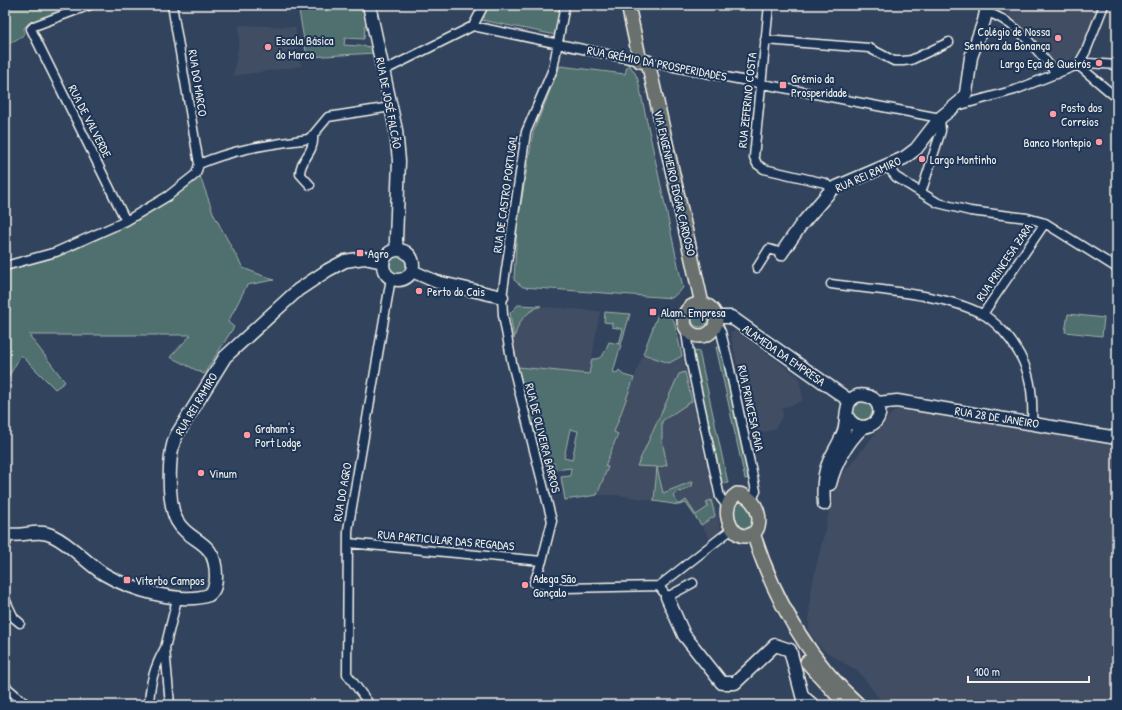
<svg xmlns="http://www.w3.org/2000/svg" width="1122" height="710" font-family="'Patrick Hand',sans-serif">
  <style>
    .built { fill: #414d63 }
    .green { fill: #4f6f6e; stroke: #a2b0ab; fill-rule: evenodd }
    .water { fill: #3d6883; stroke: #869fab }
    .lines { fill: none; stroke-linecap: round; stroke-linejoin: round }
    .street-casing { stroke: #f4f1e8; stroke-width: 11 }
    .secondary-casing { stroke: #f4f1e8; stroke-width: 15 }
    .primary-casing { stroke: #f4f1e8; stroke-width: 16 }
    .street { stroke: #1d3557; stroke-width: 8 }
    .secondary { stroke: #1d3557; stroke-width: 12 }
    .primary { stroke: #6a706d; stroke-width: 13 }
    .poi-dot { fill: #ff9aa2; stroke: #1d3557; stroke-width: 1.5 }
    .labels { text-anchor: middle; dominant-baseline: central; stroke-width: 4; stroke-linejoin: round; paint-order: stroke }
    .poi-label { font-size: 12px; fill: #f4f1e8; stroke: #1d3557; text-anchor: start }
    .street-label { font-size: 12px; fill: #f4f1e8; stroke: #1d3557 }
  </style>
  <rect width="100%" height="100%" fill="#32435e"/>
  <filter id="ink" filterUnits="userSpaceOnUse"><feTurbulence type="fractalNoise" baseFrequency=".025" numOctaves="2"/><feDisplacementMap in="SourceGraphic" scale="8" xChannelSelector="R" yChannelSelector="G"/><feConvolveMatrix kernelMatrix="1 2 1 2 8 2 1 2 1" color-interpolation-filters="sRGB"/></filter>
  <g filter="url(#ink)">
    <path class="built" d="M1000,5H1100L1086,43L1081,51L1068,62L1058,68L1055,67Z
      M239,25L295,27L298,42L297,55L302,66L233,76L239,42Z
      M518,305L600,311L589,375L518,367L510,315Z
      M658,314L671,317L676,326L721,532L711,540L686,503L679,505L619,495H597L608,468L605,466L618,434L614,432Z
      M736,331L799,377L803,400L796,404L784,407L782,409L783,415L775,429L758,434L754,441L730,332Z
      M902,406L1117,443V705H896L887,703L878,697L860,673L822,649L809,633L810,593L836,482L891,414Z"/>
    <path class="green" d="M5,5H74L71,6L69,10L35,23L30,22L24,28V35L5,46Z
      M298,5H366L370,24L365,25L364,39L345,38L344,45L374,47L375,53L307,57Z
      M489,5H561L556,35L481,20Z
      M628,63L635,73L638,80L683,288L672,298L523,287L514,280L517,227L533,133L560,66L625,74Z
      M200,176L214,215L243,268L274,280L247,285L228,322L234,327L204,374L170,357L191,335H29L65,382L55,389L21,355L5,383V269C22,265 42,262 59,256C109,237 155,207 200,176Z
      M389 265a9 9 0 1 1 18 0a9 9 0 1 1-18 0Z
      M518,305L541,306C524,313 518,322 514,339L510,313Z
      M692 319a8 8 0 1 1 16 0a8 8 0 1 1-16 0Z
      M605,312L630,314L613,372L617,373L619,370L623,375L634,378L614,432L618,434L605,466L608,467L597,495L565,500L561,477L570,476L571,468L555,470L554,463L542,466L518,367L589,374L592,359C604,360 605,350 609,342L619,344L623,329L612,327V323L604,322ZM570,429L578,431L572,460L564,458Z
      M658,314L671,317L674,321L682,356L669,363L643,354Z
      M1068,314L1104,318L1102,336L1065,332Z
      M716,347H721L750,478L745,479Z
      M699,351L728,483L722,484L693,352Z
      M685,372L692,401L662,421V440L667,465L657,468L663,493L693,481L692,486L681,492L679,491L673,496L679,505L686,500L696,515L708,507L706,502L711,500L715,516L701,525L686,503L679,505L654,501L657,467L637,466L679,374Z
      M852 411a11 11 0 1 1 22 0a11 11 0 1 1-22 0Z
      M739,502H742L749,505L754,519L749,531L742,530C736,522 731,510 739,502Z"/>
    <path class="water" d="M536,393L539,408L533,409L530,395Z"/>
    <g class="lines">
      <defs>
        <path id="street" d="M90,5L34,26L31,29L126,221
          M172,5L199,164
          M565,5L553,69L526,132L502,297L503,315L512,363L552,521L542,561L534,583L565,588L659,586L732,529
          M769,5L754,157L757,164L764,169L825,183L832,189
          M986,12C1017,21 1036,50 1057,74
          M473,26L484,5
          M765,40L869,48L894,61H903L911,60L949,42
          M648,62L940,118L941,131L923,187
          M1078,65L1086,51L1104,5
          M1078,65L1117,98
          M383,71L473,26L640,61
          M957,106L1015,90L1078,65L1088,63L1117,65
          M887,166L896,177L938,203L970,211L1027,218L1045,223L1117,268
          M310,185L300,174C300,158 315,154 313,135
          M5,266L56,252L126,221L168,196L196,174L199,164C237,148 268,145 308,139L313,135L328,117L391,107
          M757,268L769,249L782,253
          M831,284C876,290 942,293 982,314C989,317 997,325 1003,331C1028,359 1034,386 1032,423
          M983,314L1045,223
          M716,321L721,332L729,365L756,491L752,500
          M685,326L690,359L720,497L727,506
          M348,543L542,561
          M5,547L9,535
          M659,586L667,597L693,583
          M5,599L14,618L20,623
          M5,686L27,705
          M804,695L816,705
          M149,705C150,682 154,668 165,648
          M170,705L165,648L177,599
          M370,705L347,674L348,530L391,278"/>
        <path id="secondary" d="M369,5L396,130L399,161L396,240L397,250
          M383 265a15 15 0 1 1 30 0a15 15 0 1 1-30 0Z
          M781,254L801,225L832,189L904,158L916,149L940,118L961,101L966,93L971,57L984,21L986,12L985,5
          M412,271L437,282L502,297
          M716,317H731L850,401
          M877,403L897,401L1117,438
          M830,484C835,463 848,441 863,427
          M824,504C823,491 823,476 828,464C832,453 840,443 844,431C847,422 845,408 850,401C857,392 873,394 878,405C886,424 858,437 847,416
          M5,534C21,538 37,528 53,536C72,545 86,563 104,574C129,589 181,605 209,595C215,590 216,584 216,576C216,538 190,544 177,521C167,503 168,454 176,436L225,357L298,290L328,270L345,261L364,258L383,262
          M667,597L684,635L722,683H735L775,645L790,650L804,703"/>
        <path id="primary" d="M628,5L640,61L648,62L702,304
          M684 320a16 16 0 1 1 32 0a16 16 0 1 1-32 0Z
          M737,494C759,494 768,533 747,536C730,538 718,506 737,494Z
          M753,533C774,598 807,659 859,705
          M807,662L846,705"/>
      </defs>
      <use href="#street" class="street-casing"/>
      <use href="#secondary" class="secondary-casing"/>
      <use href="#primary" class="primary-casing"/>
      <use href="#street" class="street"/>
      <use href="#secondary" class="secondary"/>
      <use href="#primary" class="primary"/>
    </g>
  </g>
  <g class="poi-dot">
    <circle cx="1058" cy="38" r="4"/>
    <circle cx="268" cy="47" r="4"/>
    <circle cx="1099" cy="63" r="4"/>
    <rect x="779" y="81" width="8" height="8" rx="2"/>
    <circle cx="1053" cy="114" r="4"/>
    <circle cx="1099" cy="142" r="4"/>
    <circle cx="922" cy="159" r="4"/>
    <rect x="356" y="249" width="8" height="8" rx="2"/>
    <circle cx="419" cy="291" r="4"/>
    <rect x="649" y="308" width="8" height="8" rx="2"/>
    <circle cx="247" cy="435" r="4"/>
    <circle cx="201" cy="473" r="4"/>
    <rect x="123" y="576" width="8" height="8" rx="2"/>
    <circle cx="525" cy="585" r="4"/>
  </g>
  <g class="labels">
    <g class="poi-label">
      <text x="1050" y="31" text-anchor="end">Colégio de Nossa<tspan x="1050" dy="14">Senhora da Bonança</tspan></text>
      <text x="276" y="40">Escola Básica<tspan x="276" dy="14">do Marco</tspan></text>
      <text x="1091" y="63" text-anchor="end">Largo Eça de Queirós</text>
      <text x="791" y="78">Grémio da<tspan x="791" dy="14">Prosperidade</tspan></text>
      <text x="1061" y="107">Posto dos<tspan x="1061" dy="14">Correios</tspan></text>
      <text x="1091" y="142" text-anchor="end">Banco Montepio</text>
      <text x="930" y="159">Largo Montinho</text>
      <text x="368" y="253">Agro</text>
      <text x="427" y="291">Perto do Cais</text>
      <text x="661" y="312">Alam. Empresa</text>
      <text x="255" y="428">Graham's<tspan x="255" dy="14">Port Lodge</tspan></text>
      <text x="209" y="473">Vinum</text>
      <text x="533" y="578">Adega São<tspan x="533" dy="14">Gonçalo</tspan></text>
      <text x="135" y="580">Viterbo Campos</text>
    </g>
    <g class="street-label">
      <text transform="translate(657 63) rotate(11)">RUA GRÉMIO DA PROSPERIDADES</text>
      <text transform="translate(198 83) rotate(81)">RUA DO MARCO</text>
      <text transform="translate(747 100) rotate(-84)">RUA ZEFERINO COSTA</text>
      <text transform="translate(389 103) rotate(79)">RUA DE JOSÉ FALCÃO</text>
      <text transform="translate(90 121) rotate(63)">RUA DE VALVERDE</text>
      <text transform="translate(868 174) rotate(-24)">RUA REI RAMIRO</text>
      <text transform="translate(675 183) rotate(77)">VIA ENGENHEIRO EDGAR CARDOSO</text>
      <text transform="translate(505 194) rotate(-82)">RUA DE CASTRO PORTUGAL</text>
      <text transform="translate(1004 262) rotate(-56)">RUA PRINCESA ZARA</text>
      <text transform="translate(784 355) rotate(35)">ALAMEDA DA EMPRESA</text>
      <text transform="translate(196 404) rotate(-59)">RUA REI RAMIRO</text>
      <text transform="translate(751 408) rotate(78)">RUA PRINCESA GAIA</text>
      <text transform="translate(997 417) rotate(9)">RUA 28 DE JANEIRO</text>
      <text transform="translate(543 438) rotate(76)">RUA DE OLIVEIRA BARROS</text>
      <text transform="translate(342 492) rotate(-80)">RUA DO AGRO</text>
      <text transform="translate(446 540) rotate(5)">RUA PARTICULAR DAS REGADAS</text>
    </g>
  </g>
  <rect width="1122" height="710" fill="none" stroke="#1d3557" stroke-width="20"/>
  <rect x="10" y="10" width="1102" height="690" fill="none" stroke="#f4f1e8" stroke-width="1.5" filter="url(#ink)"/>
  <path d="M968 676v6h121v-6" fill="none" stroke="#f4f1e8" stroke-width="2"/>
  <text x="974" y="676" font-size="12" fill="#f4f1e8" stroke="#1d3557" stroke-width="3" paint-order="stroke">100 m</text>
</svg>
